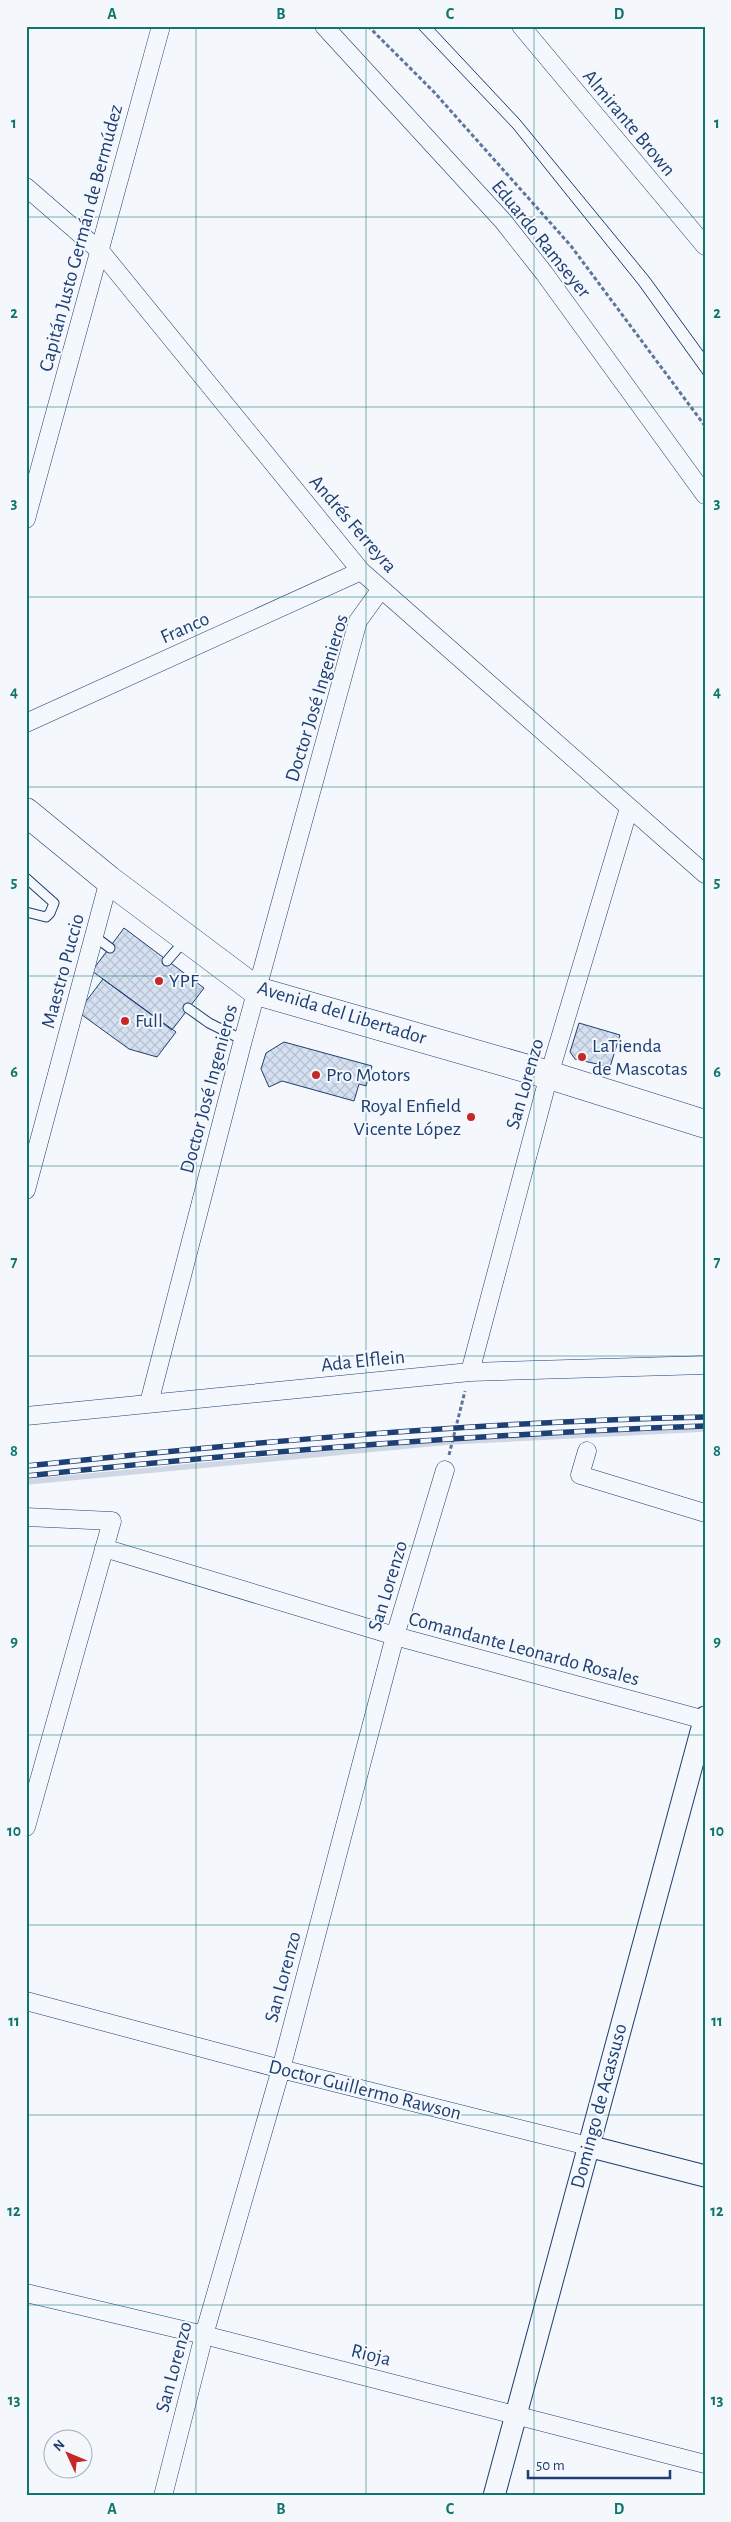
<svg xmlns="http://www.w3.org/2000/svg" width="731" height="2522" font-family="'Alegreya Sans',sans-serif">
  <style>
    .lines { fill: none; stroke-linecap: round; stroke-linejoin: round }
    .stream { stroke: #cfd7e4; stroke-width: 5.5 }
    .building { fill: url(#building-cross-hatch); stroke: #1d3f73 }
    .service-casing { stroke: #1d3f73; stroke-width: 11 }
    .minor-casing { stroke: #1d3f73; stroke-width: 19 }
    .tertiary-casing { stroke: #1d3f73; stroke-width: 23 }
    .primary-casing { stroke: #1d3f73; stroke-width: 29 }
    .path { stroke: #5e769c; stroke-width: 3; stroke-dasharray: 4 2.5; stroke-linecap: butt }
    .service { stroke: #f4f7fb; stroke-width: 9 }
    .minor { stroke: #f4f7fb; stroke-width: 18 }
    .tertiary { stroke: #f4f7fb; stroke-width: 21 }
    .primary { stroke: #f4f7fb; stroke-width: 28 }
    .tram { stroke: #1d3f73; stroke-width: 1 }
    .rail-casing { stroke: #1d3f73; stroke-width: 5.5 }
    .rail { stroke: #f4f7fb; stroke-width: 4; stroke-dasharray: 11; stroke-linecap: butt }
    .grid { fill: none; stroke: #0f766e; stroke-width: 1; stroke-opacity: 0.55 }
    .poi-dot { fill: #c62828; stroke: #f4f7fb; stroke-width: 2 }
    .labels { text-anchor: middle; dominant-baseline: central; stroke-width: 4; stroke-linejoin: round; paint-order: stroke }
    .street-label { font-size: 20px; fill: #1d3f73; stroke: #f4f7fb }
    .poi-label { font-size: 20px; fill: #1d3f73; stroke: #f4f7fb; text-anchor: start }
    .neatline { fill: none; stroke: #0f766e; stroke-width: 2 }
    .grid-label { font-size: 16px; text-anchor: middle; font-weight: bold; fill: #0f766e }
  </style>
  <defs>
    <pattern id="building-cross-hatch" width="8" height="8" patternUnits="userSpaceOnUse" patternTransform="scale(1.25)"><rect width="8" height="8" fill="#d5e0f0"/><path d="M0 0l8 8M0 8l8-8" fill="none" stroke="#b6c1d1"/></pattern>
  </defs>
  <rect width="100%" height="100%" fill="#f4f7fb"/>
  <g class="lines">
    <path class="stream" d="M26,1482L449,1442L705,1429"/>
  </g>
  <path class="building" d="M124,928L204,988L172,1030L92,971Z
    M103,979L176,1032L157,1057L129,1049L78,1012Z
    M579,1023L620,1035L610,1067L575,1059L570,1052Z
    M284,1042L372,1066L366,1086L359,1084L354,1101L282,1081L269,1087L261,1069L266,1053Z"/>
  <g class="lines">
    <defs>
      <path id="service" d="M26,878L54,903L50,913L46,917L26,912
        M94,936L110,948
        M167,961L185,940
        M188,1008L209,1023L243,1040"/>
      <path id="minor" d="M324,26L503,221L544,273L705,495
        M521,26L705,246
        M26,187L101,252L361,571L705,874
        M26,519L161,26
        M26,723L361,571
        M26,1190L109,880
        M470,1372L549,1075L629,808
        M149,1403L243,1040L358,621L381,589
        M26,1416L470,1372L705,1365
        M587,1451L580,1475L705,1513
        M26,1517L112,1521L26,1827
        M104,1548L395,1636L705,1720
        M26,2001L281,2069L588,2146
        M26,2293L204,2335L705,2464
        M163,2496L204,2335L281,2069L395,1636L445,1470"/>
      <path id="tertiary" d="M588,2146L705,2176
        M494,2496L705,1717"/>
      <path id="primary" d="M26,812L109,880L257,991L549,1075L705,1124"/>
    </defs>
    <use href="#service" class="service-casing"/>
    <use href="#minor" class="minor-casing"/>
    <use href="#tertiary" class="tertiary-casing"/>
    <use href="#primary" class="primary-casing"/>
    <path class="path" d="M368,26L434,92L571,246L705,426
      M449,1455L465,1391"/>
    <use href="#service" class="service"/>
    <use href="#minor" class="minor"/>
    <use href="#tertiary" class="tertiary"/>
    <use href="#primary" class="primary"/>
    <path class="tram" d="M416,26L513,128L639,285L705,377
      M432,26L520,120L649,277L705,354"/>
    <defs>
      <path id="rail" d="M26,1466C252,1442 478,1422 705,1417
        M26,1476C252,1452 478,1434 705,1426"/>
    </defs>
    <use href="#rail" class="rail-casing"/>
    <use href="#rail" class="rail"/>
  </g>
  <path class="grid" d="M196,26V2496M366,26V2496M534,26V2496M26,217H705M26,407H705M26,597H705M26,787H705M26,976H705M26,1166H705M26,1356H705M26,1546H705M26,1735H705M26,1925H705M26,2115H705M26,2305H705"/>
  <g class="poi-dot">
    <circle cx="159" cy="981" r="5"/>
    <circle cx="125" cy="1021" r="5"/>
    <circle cx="582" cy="1057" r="5"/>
    <circle cx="316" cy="1075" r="5"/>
    <circle cx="471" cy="1117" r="5"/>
  </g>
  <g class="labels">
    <g class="street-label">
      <text transform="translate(629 123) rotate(50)">Almirante Brown</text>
      <text transform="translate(81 238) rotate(-75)">Capitán Justo Germán de Bermúdez</text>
      <text transform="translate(541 239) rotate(51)">Eduardo Ramseyer</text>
      <text transform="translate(353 524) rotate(49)">Andrés Ferreyra</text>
      <text transform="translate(185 628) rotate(-24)">Franco</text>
      <text transform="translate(317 698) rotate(-73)">Doctor José Ingenieros</text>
      <text transform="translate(63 971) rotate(-75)">Maestro Puccio</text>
      <text transform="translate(342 1013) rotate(17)">Avenida del Libertador</text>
      <text transform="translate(525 1084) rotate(-74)">San Lorenzo</text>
      <text transform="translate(209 1089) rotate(-75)">Doctor José Ingenieros</text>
      <text transform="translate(363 1361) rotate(-6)">Ada Elflein</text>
      <text transform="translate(388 1586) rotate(-73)">San Lorenzo</text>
      <text transform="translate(524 1649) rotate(15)">Comandante Leonardo Rosales</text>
      <text transform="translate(283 1977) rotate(-75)">San Lorenzo</text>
      <text transform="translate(365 2090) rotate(14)">Doctor Guillermo Rawson</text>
      <text transform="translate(599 2106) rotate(-75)">Domingo de Acassuso</text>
      <text transform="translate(371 2355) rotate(14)">Rioja</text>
      <text transform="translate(174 2367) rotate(-75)">San Lorenzo</text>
    </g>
    <g class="poi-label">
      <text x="169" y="981">YPF</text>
      <text x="135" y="1021">Full</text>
      <text x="592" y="1046">LaTienda<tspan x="592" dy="23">de Mascotas</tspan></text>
      <text x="326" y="1075">Pro Motors</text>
      <text x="461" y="1106" text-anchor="end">Royal Enfield<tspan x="461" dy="23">Vicente López</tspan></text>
    </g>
  </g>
  <rect width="731" height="2522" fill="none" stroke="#f4f7fb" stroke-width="55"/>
  <g transform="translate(68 2454) rotate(314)"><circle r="24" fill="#f4f7fb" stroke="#9eadc5"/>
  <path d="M0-4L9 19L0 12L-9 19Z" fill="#c62828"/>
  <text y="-8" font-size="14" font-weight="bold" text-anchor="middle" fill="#1d3f73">N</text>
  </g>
  <path d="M528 2470v8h142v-8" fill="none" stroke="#1d3f73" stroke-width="2.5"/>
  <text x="536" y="2470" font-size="15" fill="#1d3f73" stroke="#f4f7fb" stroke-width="4" paint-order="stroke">50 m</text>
  <rect x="28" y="28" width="676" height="2466" class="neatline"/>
  <g class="grid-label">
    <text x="112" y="19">A</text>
    <text x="281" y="19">B</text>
    <text x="450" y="19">C</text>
    <text x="619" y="19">D</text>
    <text x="14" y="128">1</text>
    <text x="717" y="128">1</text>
    <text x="14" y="318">2</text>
    <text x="717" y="318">2</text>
    <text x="14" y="508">3</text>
    <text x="717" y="508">3</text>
    <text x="14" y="697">4</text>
    <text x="717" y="697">4</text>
    <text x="14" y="887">5</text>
    <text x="717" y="887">5</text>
    <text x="14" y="1077">6</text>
    <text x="717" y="1077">6</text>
    <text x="14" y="1267">7</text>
    <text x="717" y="1267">7</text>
    <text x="14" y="1456">8</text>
    <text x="717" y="1456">8</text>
    <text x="14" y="1646">9</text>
    <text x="717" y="1646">9</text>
    <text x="14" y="1836">10</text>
    <text x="717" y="1836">10</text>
    <text x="14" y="2026">11</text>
    <text x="717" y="2026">11</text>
    <text x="14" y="2216">12</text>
    <text x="717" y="2216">12</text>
    <text x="14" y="2405">13</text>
    <text x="717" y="2405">13</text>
    <text x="112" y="2514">A</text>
    <text x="281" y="2514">B</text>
    <text x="450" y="2514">C</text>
    <text x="619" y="2514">D</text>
  </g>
</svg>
